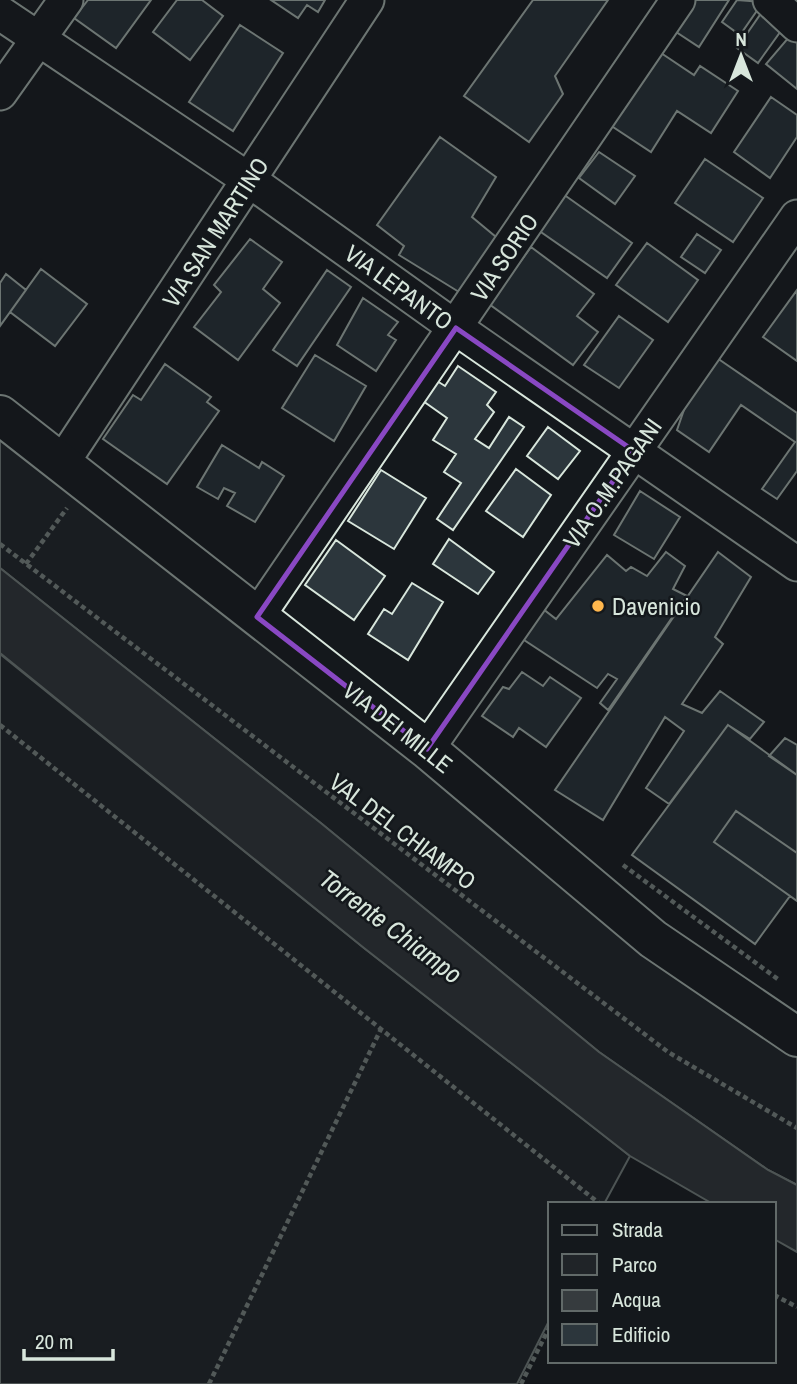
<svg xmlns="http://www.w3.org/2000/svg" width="797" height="1384" font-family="'Archivo Narrow',sans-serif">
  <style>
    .green { fill: #202428; stroke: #939e99; stroke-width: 2 }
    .water { fill: #363b3e; stroke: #939e99; stroke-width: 2 }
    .building { fill: #2c363c; stroke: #d8e6dc; stroke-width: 2 }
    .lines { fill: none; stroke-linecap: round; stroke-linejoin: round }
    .minor-casing { stroke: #d8e6dc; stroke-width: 37 }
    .major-casing { stroke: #d8e6dc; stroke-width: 42 }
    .path { stroke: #9da8a2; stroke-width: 4.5; stroke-dasharray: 5 3.5; stroke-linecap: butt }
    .minor { stroke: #14181c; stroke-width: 33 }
    .major { stroke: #14181c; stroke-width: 38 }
    .marked { fill: none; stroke: #8948c3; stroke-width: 5; stroke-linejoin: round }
    .poi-dot { fill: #ffb74d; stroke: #14181c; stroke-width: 2.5 }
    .labels { text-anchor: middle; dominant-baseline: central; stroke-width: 5; stroke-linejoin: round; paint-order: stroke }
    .street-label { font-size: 24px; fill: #d8e6dc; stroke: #14181c }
    .poi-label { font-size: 24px; fill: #d8e6dc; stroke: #14181c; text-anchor: start }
    .water-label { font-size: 26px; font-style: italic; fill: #d8e6dc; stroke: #14181c }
  </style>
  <rect width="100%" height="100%" fill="#14181c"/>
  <path class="green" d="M0,415L797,1037V1185L768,1170L599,1052L322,824L0,568Z
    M0,654L364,948L630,1156L604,1204H550V1319L517,1384H0Z"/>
  <path class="water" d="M0,568L322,824L599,1052L768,1170L797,1185V1252L774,1239V1204H713L630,1156L364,948L0,653Z"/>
  <path class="building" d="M88,0H151L116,48L74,18Z
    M177,0H202L223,16L190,60L153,32Z
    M271,0H325L318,12L307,5L298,18Z
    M533,0H608L555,76L563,94L529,142L464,96Z
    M683,0H729L699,47L667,26Z
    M737,0L763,2L740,35L722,22Z
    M766,6L788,21L758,63L737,48Z
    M240,25L283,53L233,131L189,102Z
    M789,37L797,43V89L766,64Z
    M658,51L694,75L700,66L738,91L711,133L677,111L651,152L610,125Z
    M771,97L797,115V137L770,178L734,152Z
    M440,137L496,177L472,217L496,237L459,292L399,255L404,246L377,225Z
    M599,152L635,176L615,204L579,178Z
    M705,159L763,198L733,242L675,203Z
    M563,194L632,243L607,278L538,230Z
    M697,234L721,250L705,273L681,257Z
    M250,239L282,262L263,289L280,303L238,360L194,327L221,292L214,285Z
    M647,243L698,280L668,322L616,285Z
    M531,247L594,294L577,316L598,332L573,365L489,304Z
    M41,269L87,304L55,346L10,312Z
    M327,270L351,287L297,366L273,350Z
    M6,274L26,290L0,326V283Z
    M797,290V361L763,337Z
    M363,298L398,322L388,335L396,340L376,371L337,345Z
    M619,316L653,340L619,388L584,365Z
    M315,355L366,386L334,441L282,408Z
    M717,358L797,413V471L777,499L762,489L795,442L741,405L709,452L677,430L687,401Z
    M165,364L211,397L207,402L219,411L167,484L103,439L133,395L141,400Z
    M458,366L496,392L487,405L494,412L475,439L489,448L509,417L524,427L453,530L437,519L461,483L444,472L456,454L433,440L447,418L423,401L437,381L445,386Z
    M548,427L580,451L558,479L527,456Z
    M222,445L259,468L262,462L284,476L255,522L227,506L235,493L224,488L218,499L197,487Z
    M516,469L551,495L523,537L486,511Z
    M381,470L426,498L394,549L348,521Z
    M640,491L680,517L654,559L614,535Z
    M449,539L494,572L478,594L433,564Z
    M336,540L385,576L354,620L305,585Z
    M666,552L685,566L673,589L687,596L608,710L600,703L617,679L608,674L597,688L521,638L543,609L556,619L607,555L626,571L631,567L647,576Z
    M718,552L751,577L715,637L723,644L682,704L702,713L720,691L764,722L750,739L728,725L669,804L646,788L684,731L665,717L603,820L555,790Z
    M412,583L443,602L408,660L368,634L384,609L392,614Z
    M522,672L543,686L550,677L581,698L546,747L519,728L513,737L482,716L503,687L509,689Z
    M728,725L797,775V853L736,811L714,842L790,896L755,944L632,855Z
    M785,738L797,745V775L769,756Z
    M736,811L797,853V901L714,842Z"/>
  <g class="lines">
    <defs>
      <path id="minor" d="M770,0L797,25
        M0,13L249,180L456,328L797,564
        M0,93L66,0
        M62,463L367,0
        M257,617L678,0
        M427,749L797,217"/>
      <path id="major" d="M0,415L427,749L653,939L797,1037"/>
    </defs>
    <use href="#minor" class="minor-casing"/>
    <use href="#major" class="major-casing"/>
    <path class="path" d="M0,544L668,1052L797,1128
      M26,564L67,508
      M0,725L600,1204
      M623,865L779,980
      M774,1295L797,1307
      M209,1384L381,1029
      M521,1384L550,1326"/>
    <use href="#minor" class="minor"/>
    <use href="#major" class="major"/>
  </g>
  <path d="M0 0H797V1384H0ZM456,328L634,451L427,749L257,617Z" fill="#14181c" fill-opacity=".55" fill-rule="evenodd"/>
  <path class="marked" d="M456,328L634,451L427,749L257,617Z"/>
  <circle class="poi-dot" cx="598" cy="606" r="7"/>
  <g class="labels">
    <g class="street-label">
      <text transform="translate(215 232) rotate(-57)">VIA SAN MARTINO</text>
      <text transform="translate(504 257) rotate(-56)">VIA SORIO</text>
      <text transform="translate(399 287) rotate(36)">VIA LEPANTO</text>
      <text transform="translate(612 483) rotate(-55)">VIA O.M.PAGANI</text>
      <text transform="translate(398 727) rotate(38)">VIA DEI MILLE</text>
      <text transform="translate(403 831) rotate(37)">VAL DEL CHIAMPO</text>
    </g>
    <g class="poi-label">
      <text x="612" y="606">Davenicio</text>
    </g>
    <g class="water-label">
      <text transform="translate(391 926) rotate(37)">Torrente Chiampo</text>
    </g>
  </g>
  <rect x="548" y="1202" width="228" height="161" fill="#14181c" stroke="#626a69" stroke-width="2"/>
  <rect x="562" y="1225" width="35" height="10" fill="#14181c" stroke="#626a69" stroke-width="2"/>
  <text x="612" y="1237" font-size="21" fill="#d8e6dc">Strada</text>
  <rect x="562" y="1254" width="35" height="21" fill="#202428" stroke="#626a69" stroke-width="2"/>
  <text x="612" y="1272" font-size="21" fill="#d8e6dc">Parco</text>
  <rect x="562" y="1290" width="35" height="21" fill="#363b3e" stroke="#626a69" stroke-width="2"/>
  <text x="612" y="1307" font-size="21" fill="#d8e6dc">Acqua</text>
  <rect x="562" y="1324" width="35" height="21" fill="#2c363c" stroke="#626a69" stroke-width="2"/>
  <text x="612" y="1342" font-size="21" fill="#d8e6dc">Edificio</text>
  <g transform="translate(741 56)" stroke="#14181c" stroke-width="5" paint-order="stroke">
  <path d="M0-5L12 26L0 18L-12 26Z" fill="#d8e6dc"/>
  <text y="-10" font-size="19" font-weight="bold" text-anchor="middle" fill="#d8e6dc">N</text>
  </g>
  <path d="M24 1349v10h89v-10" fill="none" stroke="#d8e6dc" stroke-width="3.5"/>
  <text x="35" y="1349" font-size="21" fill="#d8e6dc" stroke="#14181c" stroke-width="5" paint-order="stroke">20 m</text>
</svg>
